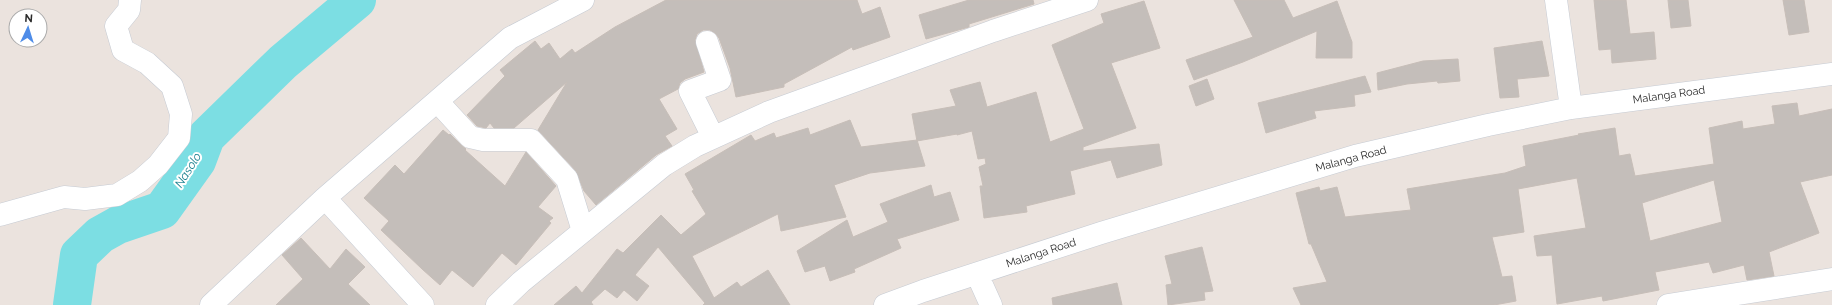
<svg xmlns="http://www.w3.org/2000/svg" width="1832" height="305" font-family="Raleway,sans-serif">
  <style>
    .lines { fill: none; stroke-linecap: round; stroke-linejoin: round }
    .river { stroke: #7cdee3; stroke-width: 38 }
    .building { fill: #c4beba; stroke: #c7beb8; fill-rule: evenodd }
    .minor-casing { stroke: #c6cbd3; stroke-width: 23 }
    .minor { stroke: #fff; stroke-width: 22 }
    .labels { text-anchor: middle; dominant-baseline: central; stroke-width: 4; stroke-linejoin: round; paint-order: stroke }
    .street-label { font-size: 11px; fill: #2b2b2b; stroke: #fff }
    .water-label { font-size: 12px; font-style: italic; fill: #1a808f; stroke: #fff }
  </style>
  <rect width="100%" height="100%" fill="#ebe3de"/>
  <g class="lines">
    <path class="river" d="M72,305L79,255L100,235L118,225L162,210L197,161L206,137L283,62L357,0"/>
  </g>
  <path class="building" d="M666,0H857L862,14L880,7L890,37L853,50L852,47L784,84V87L736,97L730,68L719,38L715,33L710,30H703L697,34L695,40L704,72L685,79L680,83L678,89L659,99L677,129L665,136L672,146L656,155L596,205L584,191L576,171L538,130L567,82L514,128H494L490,123L486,128L477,126L467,115L505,76L500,70L535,41L541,49L549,43L560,59L572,49L575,53L615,27Z
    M969,0H1033L1034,4L969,24V27L926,39L919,15Z
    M1234,0H1284L1293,18L1337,1L1352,42V58H1316L1317,31L1243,62L1194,80L1186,60L1253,37Z
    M1594,0H1626L1630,34L1654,32L1656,59L1612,63L1611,49L1599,50Z
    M1668,0H1688L1691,26L1671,28Z
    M1783,0H1804L1809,32L1789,35Z
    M1144,1L1160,48L1111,63L1136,128L1083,147V151L1159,144L1162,165L1117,178L1111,160L1070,171L1075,194L1026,206L1027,212L984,218L980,186H983L979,167L986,164L985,158L978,159L972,131L957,135V134L917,141L912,114L956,106L950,90L980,82L987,107L1036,92L1050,142L1084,129L1052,45L1104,23L1101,14Z
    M1542,41L1549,76L1517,79L1519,97L1500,98L1494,48Z
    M1458,59L1460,81L1438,83L1437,81L1407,84L1378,90L1377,73L1423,61Z
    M1365,76L1371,92L1354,95L1355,106L1314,111L1316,118L1266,133L1258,103Z
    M1207,79L1214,99L1196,106L1189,86Z
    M1797,103L1799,116L1832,109V175L1800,182L1819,233L1769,252L1774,276L1747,280L1744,265L1713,273L1709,262L1655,272L1659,290L1603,301L1602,296L1557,304L1552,255L1537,256L1534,236L1586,228L1577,178L1518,189L1524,232L1492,237L1502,277L1512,276L1516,301L1494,305H1301L1293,288L1327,282L1311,244H1309L1296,193L1319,187L1320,191L1337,187L1345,217L1411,210L1407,189L1505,173L1526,166L1523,146L1579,135L1578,134L1615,128L1619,156L1630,154L1635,176L1714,164L1709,128L1742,121L1743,129L1775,124L1772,106ZM1714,180L1722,222L1650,241L1642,203Z
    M850,120L861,147L917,140L925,166L870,173L834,185L846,217L781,231L778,214L692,256L714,298L737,282L741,287L768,270L790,305H703L705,303L658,247L635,275L649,286L637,301L624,290L617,298L605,289L591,302L593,305H554L576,286L582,293L617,249L623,253L661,215L681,235L706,214L692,191L694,190L685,174L751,135L755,141L774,133L776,138L808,128L810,135Z
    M443,130L449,135L450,134L461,145L466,149L465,150L505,186L526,152L556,186L538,207L553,218L549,221L551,223L516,265L502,253L473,287L452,270L440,285L422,269L381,230L389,221L364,198L395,165L404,174Z
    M931,185L934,197L950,192L959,220L897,239L901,248L854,269L855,272L830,281L825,266L805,272L797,251L847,220L853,237L888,222L880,204Z
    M301,238L330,269L346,249L365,267L348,284L370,305H276L303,279L282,255Z
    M1202,247L1213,291L1204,292L1205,300L1168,305L1166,285L1172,284L1165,256Z
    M1117,283L1122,305H1053L1052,298Z"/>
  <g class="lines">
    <defs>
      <path id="minor" d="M1556,0L1571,108
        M707,42L720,80L690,91L713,137
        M437,101L470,137L483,140H531L567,179L583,231
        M325,198L423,305
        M0,215L64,197L85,199L117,195L140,181L158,165L179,138L181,114L172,86L147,63L123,50L116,26L129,10L130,0
        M977,274L991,305
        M211,305L325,198L510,38L583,0
        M497,305L521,282L664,165L695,146L769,112L993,31L1087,0
        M885,305L923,291L1101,233L1355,156L1488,125L1571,108L1832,74
        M1668,305L1832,279"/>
    </defs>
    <use href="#minor" class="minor-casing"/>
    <use href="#minor" class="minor"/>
  </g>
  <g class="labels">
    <g class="street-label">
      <text transform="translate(1669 95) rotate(-8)">Malanga Road</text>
      <text transform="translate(1351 159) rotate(-15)">Malanga Road</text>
      <text transform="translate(1041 253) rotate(-18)">Malanga Road</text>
    </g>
    <g class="water-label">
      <text transform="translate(188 170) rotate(-58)">Nasolo</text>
    </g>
  </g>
  <g transform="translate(28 28) rotate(4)"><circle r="19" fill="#ffffff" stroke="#aaaaaa"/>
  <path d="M0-3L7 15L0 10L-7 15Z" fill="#4e8ce8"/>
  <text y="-6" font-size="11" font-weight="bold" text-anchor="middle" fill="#2b2b2b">N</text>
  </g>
</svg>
